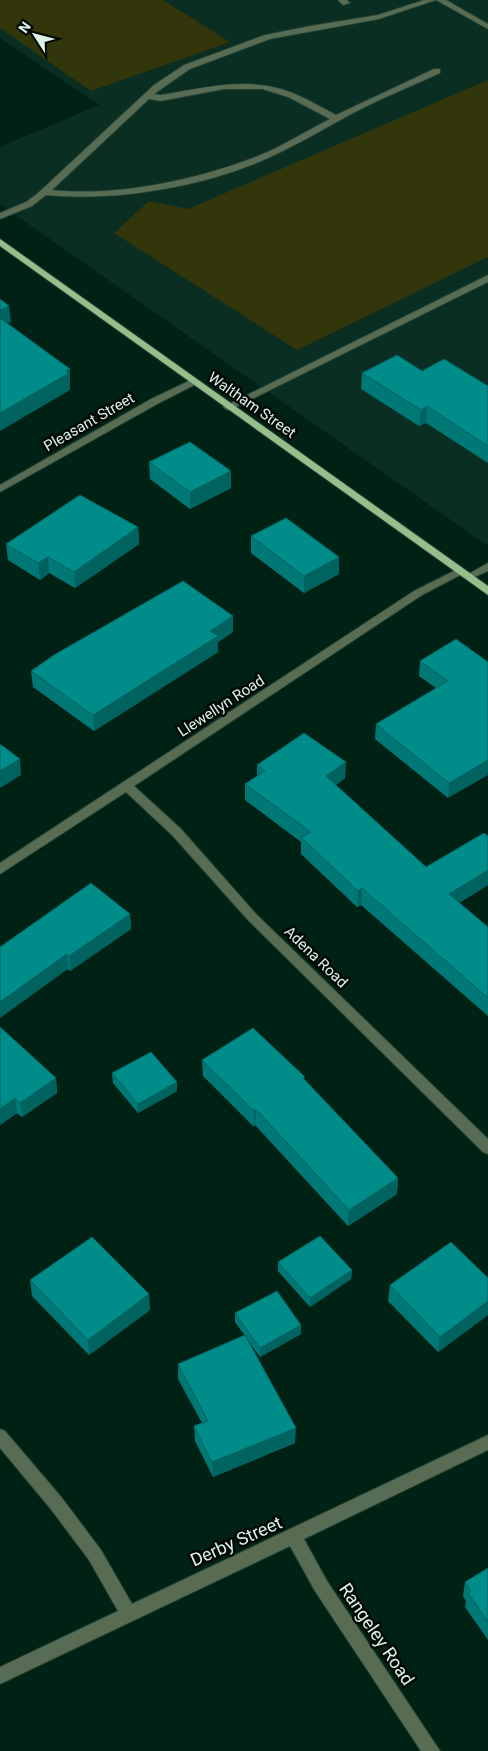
<svg xmlns="http://www.w3.org/2000/svg" width="488" height="1751" font-family="Roboto,sans-serif">
  <style>
    .built { fill: #0b2e22 }
    .green { fill: #33350b }
    .lines { fill: none; stroke-linecap: round; stroke-linejoin: round }
    .minor-casing { stroke: #1f3f33; stroke-width: 2 }
    .major-casing { stroke: #1f3f33; stroke-width: 2 }
    .minor { fill: #586c53; fill-rule: evenodd }
    .major { fill: #96be8a; fill-rule: evenodd }
    .wall { fill: #007976 }
    .shaded-wall { fill: #006360 }
    .building { fill: #008d89; stroke: #006360 }
    .labels { text-anchor: middle; dominant-baseline: central; stroke-width: 5; stroke-linejoin: round; paint-order: stroke }
    .street-label { font-size: 15px; fill: #def2e8; stroke: #000804 }
    .near-street-label { font-size: 18px; fill: #def2e8; stroke: #000804 }
  </style>
  <rect width="100%" height="100%" fill="#002215"/>
  <path class="built" d="M0,0H488V546L0,204V147L99,105L0,38Z"/>
  <path class="green" d="M0,0H163L230,42L91,91L0,28Z
    M488,80V257L297,350L114,233L149,201L188,209Z"/>
  <g class="lines">
    <defs>
      <path id="minor" d="M338,0H347L350,3L343,5Z
        M424,0H436L379,19L270,39L190,69L154,94L161,95C205,88 252,75 295,94C309,100 323,108 336,115L434,69H440V73C412,86 384,97 357,111C327,127 297,145 266,159C203,187 115,202 46,195L32,206L0,219V213L26,202L37,194L154,85L184,65L265,35L310,26L378,15ZM224,89H262L288,97L330,119C306,131 283,146 258,156C197,180 117,197 52,190L149,99L161,101Z
        M436,0H446L488,24V29Z
        M488,275V282L232,409L228,410L223,407Z
        M193,379L196,380V384L159,403L0,492V485L151,399Z
        M488,563V571L468,580L463,577Z
        M460,568L465,571L464,573L422,595L134,786L181,829L256,914L488,1139V1154L483,1152L248,920L172,835L126,792L0,874V863L414,591Z
        M0,1429L5,1431L62,1498L101,1550L132,1604L488,1435V1450L304,1539L327,1581L440,1751H421L315,1591L290,1546L0,1684V1667L118,1611L89,1560L50,1508L0,1448Z"/>
      <path id="major" d="M0,239L488,586V595L0,246Z"/>
    </defs>
    <use href="#minor" class="minor-casing"/>
    <use href="#major" class="major-casing"/>
    <use href="#minor" class="minor"/>
    <use href="#major" class="major"/>
  </g>
  <path class="wall" d="M422,371L488,386V463L426,423L419,426L361,389L362,373Z
    M149,462L231,488L190,509L150,479Z
    M138,527L139,544L75,588L49,573L40,580L8,560L6,544Z
    M251,536L339,557V574L304,593L251,553Z
    M233,632L218,642V652L94,731L33,687L31,671Z
    M420,661L488,662L448,798L375,739L376,724L436,688L419,676Z
    M257,765L345,778L336,785L426,867L488,836V885L459,903L488,927V1016L361,905L357,907L301,854V842L245,800V784L257,776Z
    M130,914L131,929L70,971L68,969L0,947Z
    M0,1027L56,1078L57,1093L22,1117L17,1113L0,1125Z
    M202,1060L304,1080L398,1178L397,1194L348,1226L255,1125L254,1127L203,1076Z
    M112,1073L177,1091L138,1113L113,1083Z
    M278,1262L352,1270L351,1279L310,1307L278,1271Z
    M488,1278V1315L438,1352L388,1301L390,1285Z
    M30,1280L149,1294L150,1310L89,1355L32,1296Z
    M235,1313L301,1325V1334L260,1357L247,1339L295,1443L213,1477L195,1441L194,1426L202,1423L178,1379V1364L245,1336L235,1322Z
    M488,1568V1640L465,1607L466,1601L463,1596L465,1582Z"/>
  <path class="shaded-wall" d="M9,306L11,322L0,327V310Z
    M70,369V390L0,431V413Z
    M427,406L426,423L419,426L421,410Z
    M231,471V488L190,509V492Z
    M138,527L139,544L75,588L74,572Z
    M48,557L49,573L40,580L38,563Z
    M339,557V574L304,593V576Z
    M233,616V632L218,642V652L94,731L93,715L210,631Z
    M20,759L21,775L0,788V771Z
    M488,760V775L448,798L449,783Z
    M346,762L345,778L325,792L326,776Z
    M488,870V885L447,910L449,894Z
    M362,888L361,905L357,907L358,891Z
    M130,914L131,929L70,971L69,956Z
    M67,954L68,969L0,1018V1002Z
    M56,1078L57,1093L22,1117L20,1103Z
    M177,1082V1091L138,1113V1104Z
    M15,1098L17,1113L0,1125V1109Z
    M256,1109L255,1125L254,1127V1111Z
    M398,1178L397,1194L348,1226L349,1210Z
    M352,1270L351,1279L310,1307V1298Z
    M149,1294L150,1310L89,1355L88,1340Z
    M488,1301V1315L438,1352L440,1337Z
    M301,1325V1334L260,1357V1348Z
    M296,1428L295,1443L213,1477L212,1462Z"/>
  <path class="building" d="M0,299L9,306L0,310Z
    M0,318L70,369L66,371L69,373L0,413Z
    M397,355L422,371L444,359L488,386V446L427,406L421,410L362,373Z
    M190,442L231,471L190,492L149,462Z
    M80,495L138,527L74,572L48,557L38,563L6,544Z
    M286,518L339,557L304,576L251,536Z
    M183,581L233,616L210,631L218,636L93,715L31,671L54,655Z
    M456,639L488,662V760L449,783L376,724L448,681L420,661Z
    M304,733L346,762L326,776L426,867L484,833L488,836V870L449,894L488,927V998L362,888L358,891L301,837L311,832L245,784L265,771L257,765Z
    M0,744L20,759L0,771Z
    M91,883L130,914L69,956L67,954L0,1002V947Z
    M0,1027L56,1078L20,1103L15,1098L0,1109Z
    M253,1028L305,1077L303,1078L398,1178L349,1210L256,1109L254,1111L202,1060Z
    M151,1052L177,1082L138,1104L112,1073Z
    M320,1236L352,1270L310,1298L278,1262Z
    M92,1237L149,1294L88,1340L30,1280Z
    M451,1242L488,1278V1301L440,1337L390,1285Z
    M277,1291L301,1325L260,1348L235,1313Z
    M245,1335L296,1428L212,1462L194,1426L208,1421L178,1364Z
    M488,1568V1622L468,1593L471,1591L465,1582Z"/>
  <g class="labels">
    <g class="street-label">
      <text transform="translate(252 405) rotate(35)">Waltham Street</text>
      <text transform="translate(89 422) rotate(-30)">Pleasant Street</text>
      <text transform="translate(221 706) rotate(-33)">Llewellyn Road</text>
      <text transform="translate(316 957) rotate(44)">Adena Road</text>
    </g>
    <g class="near-street-label">
      <text transform="translate(236 1541) rotate(-24)">Derby Street</text>
      <text transform="translate(377 1634) rotate(56)">Rangeley Road</text>
    </g>
  </g>
  <g transform="translate(35 35) rotate(306)" stroke="#000804" stroke-width="4" paint-order="stroke">
  <path d="M0-4L9 19L0 12L-9 19Z" fill="#def2e8"/>
  <text y="-8" font-size="14" font-weight="bold" text-anchor="middle" fill="#def2e8">N</text>
  </g>
</svg>
